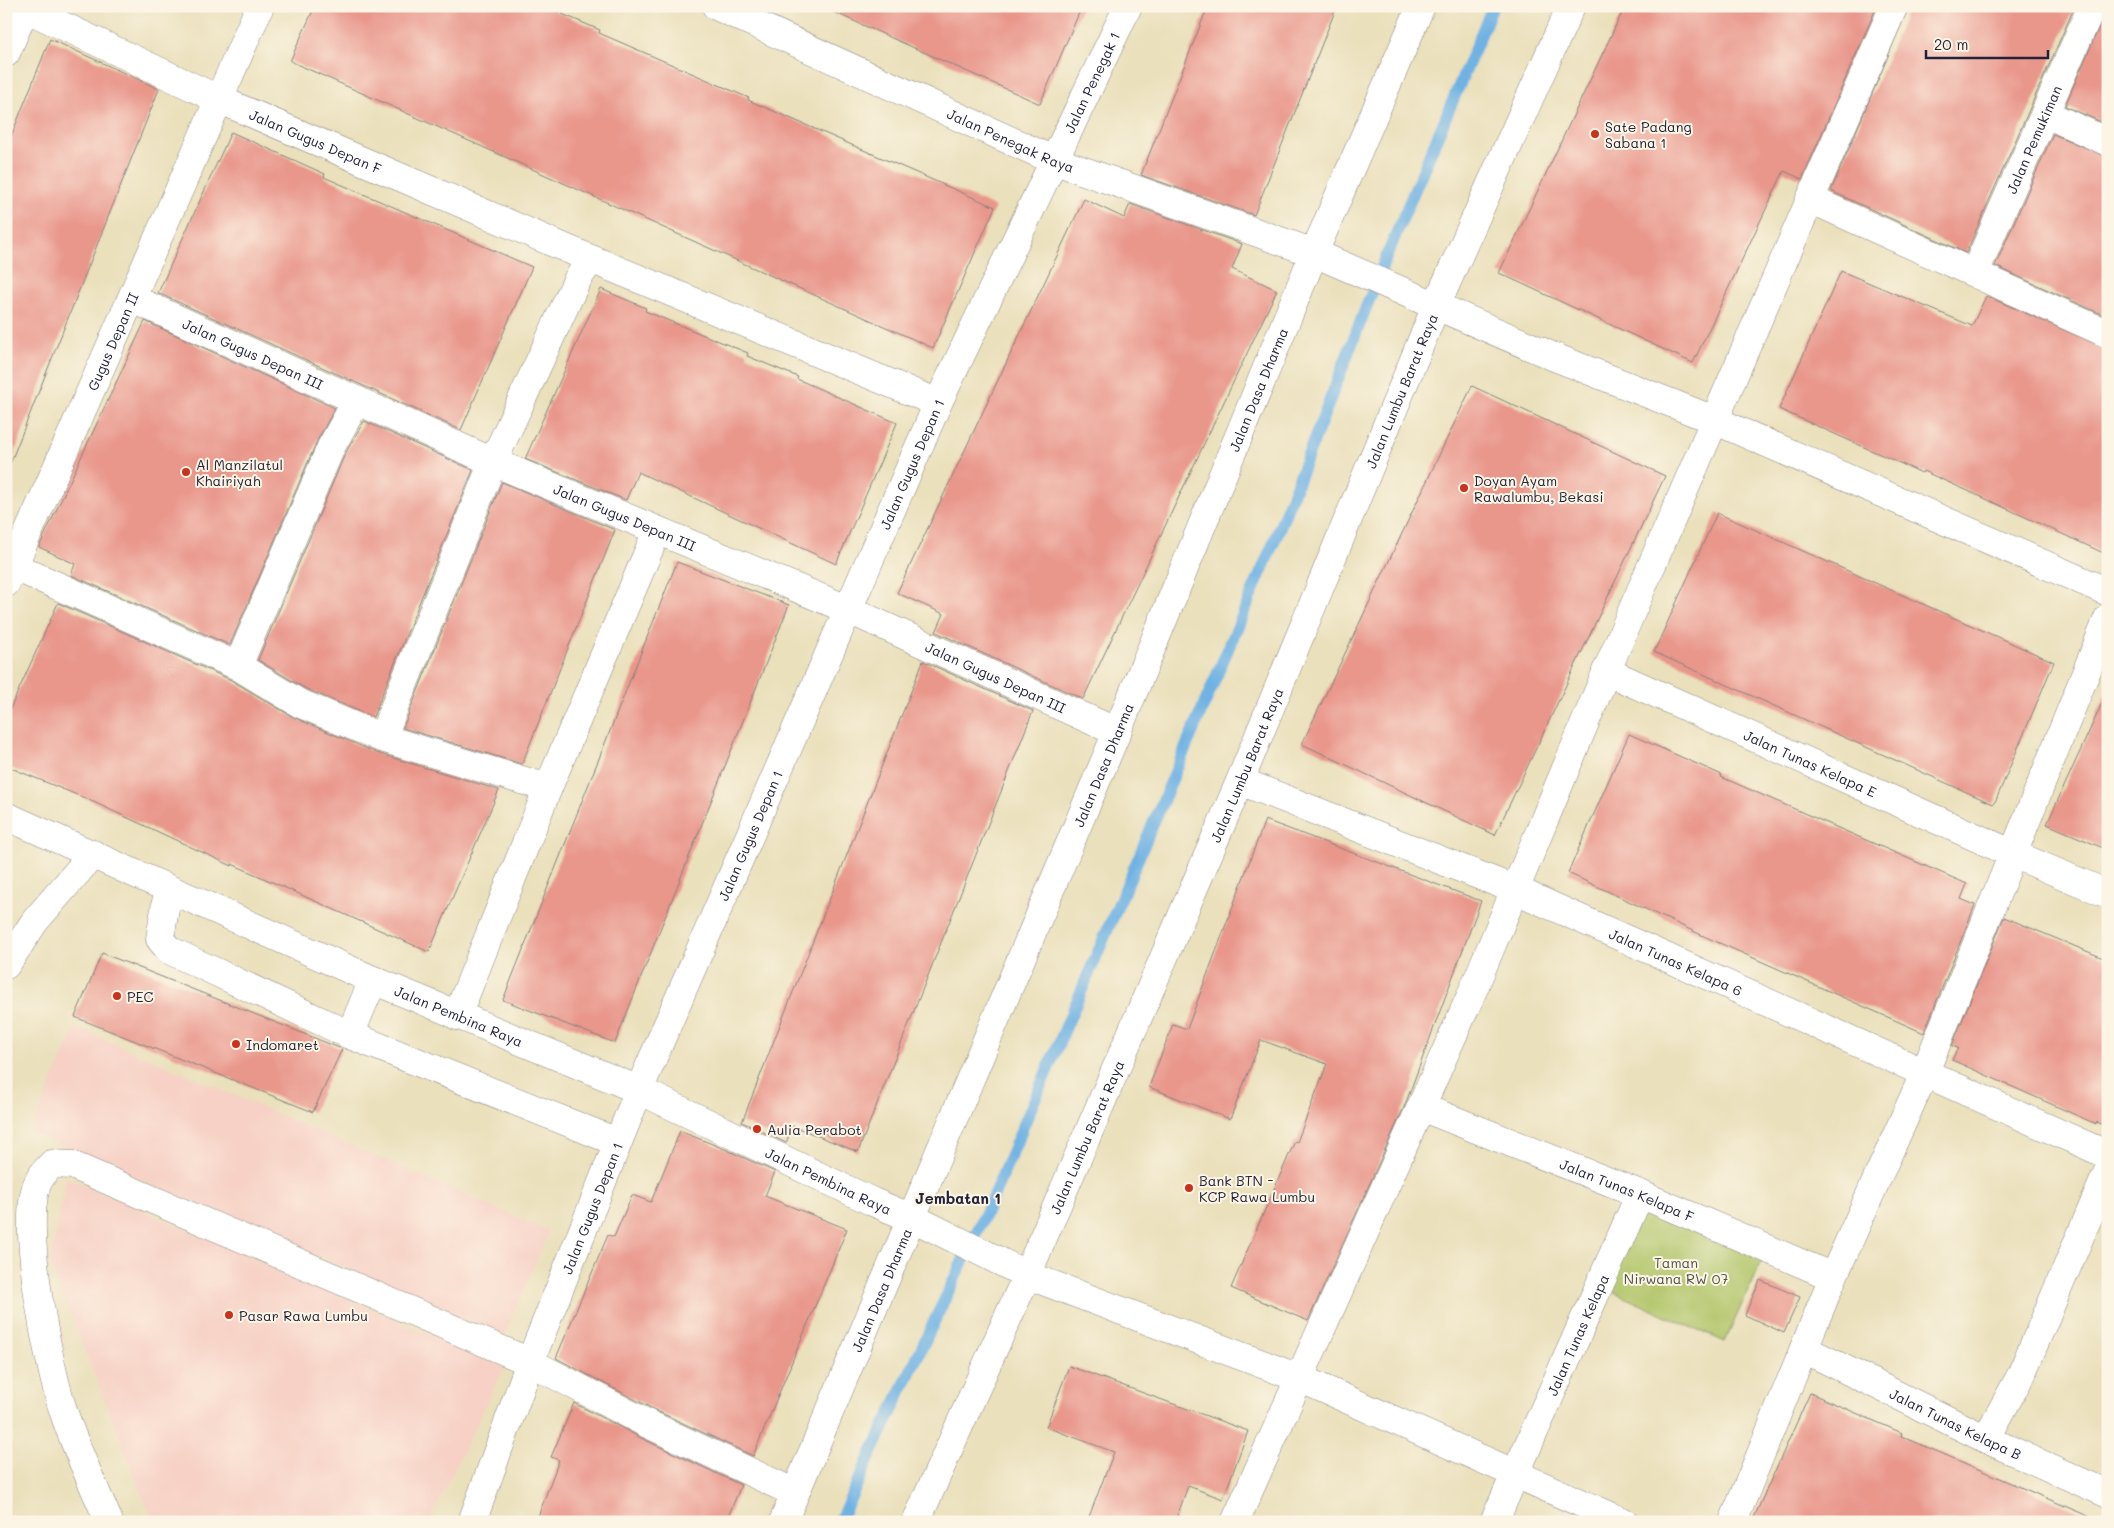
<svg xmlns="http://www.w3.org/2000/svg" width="2114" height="1528" font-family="Mali,sans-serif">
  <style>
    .built { fill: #f7d1c6 }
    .green { fill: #b1c569; stroke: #6a7452 }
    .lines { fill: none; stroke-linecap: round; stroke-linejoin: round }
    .stream { stroke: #6fb2e4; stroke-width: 12 }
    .building { fill: #e9968b }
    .minor-casing { stroke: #86817c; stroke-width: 29 }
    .minor { stroke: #fff; stroke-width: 28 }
    .poi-dot { fill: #c8321e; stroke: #fcf5e5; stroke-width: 2 }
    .labels { text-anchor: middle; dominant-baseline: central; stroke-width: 4; stroke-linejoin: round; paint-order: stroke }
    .street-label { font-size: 14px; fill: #22223b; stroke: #fcf5e5 }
    .poi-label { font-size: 14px; fill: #22223b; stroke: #fcf5e5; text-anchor: start }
    .park-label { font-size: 14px; fill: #4d5349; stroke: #fcf5e5 }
    .neighbourhood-label { font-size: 15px; font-weight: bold; fill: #22223b; stroke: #fcf5e5 }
  </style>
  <rect width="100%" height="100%" fill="#fcf5e5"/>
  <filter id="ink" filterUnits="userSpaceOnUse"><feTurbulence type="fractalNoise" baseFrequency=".02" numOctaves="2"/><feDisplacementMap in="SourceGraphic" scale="10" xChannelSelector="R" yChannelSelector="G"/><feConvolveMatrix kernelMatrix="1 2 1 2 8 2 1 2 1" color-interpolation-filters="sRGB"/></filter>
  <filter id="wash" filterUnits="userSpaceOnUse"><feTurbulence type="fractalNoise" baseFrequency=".0096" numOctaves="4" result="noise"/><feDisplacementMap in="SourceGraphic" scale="20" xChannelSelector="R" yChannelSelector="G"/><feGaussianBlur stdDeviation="1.12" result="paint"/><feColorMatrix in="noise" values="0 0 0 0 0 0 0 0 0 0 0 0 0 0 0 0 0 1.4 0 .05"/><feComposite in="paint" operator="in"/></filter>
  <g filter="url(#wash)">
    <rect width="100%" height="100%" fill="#eae0bc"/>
    <path class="built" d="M76,1027L549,1231L504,1336L30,1132Z
      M66,1177L504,1367L429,1522H153L50,1264Z"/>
    <path class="green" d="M1645,1206L1763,1257L1725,1342L1608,1290Z"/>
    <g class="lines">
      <path class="stream" d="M839,1522L989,1206L1274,542L1382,267L1493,6"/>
    </g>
    <g id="blocks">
      <path class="building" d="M315,6H543L600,30L599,33L749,98L748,100L995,207L933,348L290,61Z
        M820,6H1082L1040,104Z
        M1208,6H1337L1254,215L1141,175Z
        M1625,6H1877L1802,179L1784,171L1693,363L1499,273Z
        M1909,6H2075L1966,253L1831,191Z
        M2108,6V125L2065,106Z
        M50,39L159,89L8,469H6V149Z
        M231,132L325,174L324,177L532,267L461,430L158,293Z
        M2053,134L2108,157V317L1995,266Z
        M1084,199L1124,218L1130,204L1242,244L1232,269L1277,290L1083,699L936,632L944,614L897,593Z
        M1841,271L1972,326L1986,296L2108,349V555L1975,494L1923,471L1922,473L1779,409Z
        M601,289L646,308L645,311L748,353L747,356L798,377L797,379L897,423L836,564L638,472L626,500L525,459Z
        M145,321L335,408L317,441L230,645L71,575L75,564L39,547Z
        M1472,386L1665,476L1495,835L1302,744Z
        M364,421L473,470L373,717L306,689L258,660L345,454Z
        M502,482L615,530L522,764L403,728Z
        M1717,513L2054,662L1996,800L1993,804L1654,652Z
        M677,562L789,605L615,1043L503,1000Z
        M58,603L231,680L293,717L377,753L499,790L429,952L232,864V866L87,799L6,766V718Z
        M923,661L1033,711L858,1152L793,1126L786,1143L742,1122Z
        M2108,690V850L2047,824Z
        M1629,734L1722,775L1721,777L1967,884L1961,899L1975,905L1924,1033L1708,938L1568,873Z
        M1265,820L1481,901L1405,1105L1308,1321L1231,1288L1295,1141L1297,1142L1327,1064L1261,1040L1230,1119L1149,1087L1173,1024L1187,1029Z
        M2004,917L2108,960V1127L2097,1122L2096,1124L1952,1060L1958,1048L1952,1046Z
        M102,953L342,1049L313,1112L75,1017Z
        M680,1131L727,1150L775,1172L765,1196L847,1229L753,1456L655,1410L556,1358L608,1235L614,1237L632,1195L651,1202Z
        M1760,1280L1800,1297L1784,1333L1745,1315Z
        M1069,1366L1248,1431L1223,1499L1188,1486L1175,1522H1087L1114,1452L1046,1427Z
        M1810,1393L1902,1433L1901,1436L2102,1522H1752Z
        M574,1403L641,1438L741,1485L726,1522H536L559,1460L551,1457Z"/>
    </g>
  </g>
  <g filter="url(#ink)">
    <use href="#blocks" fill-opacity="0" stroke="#86817c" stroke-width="1"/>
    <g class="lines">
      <defs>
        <g id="minor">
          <path id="s1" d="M21,6L218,99L591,259L577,280L493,462L382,738"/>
          <path id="s2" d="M716,6L1053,160L1314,253L1552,356L1714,420L2108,592"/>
          <path d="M6,53L25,8"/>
          <path d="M2046,114L2108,142"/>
          <path d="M1810,199L2108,334"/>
          <path d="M591,259L938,403"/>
          <path id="s3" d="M1975,272L2092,6"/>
          <path id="s4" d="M133,299L493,462L847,609L1117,732"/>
          <path d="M6,563L238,666L299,703L382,738L548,788"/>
          <path id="s5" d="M6,583L260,6"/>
          <path d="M238,666L331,447L357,400"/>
          <path id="s6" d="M1606,671L2013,854L2108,894"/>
          <path id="s7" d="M1240,781L1516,890L2108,1155"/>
          <path id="s8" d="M6,816L373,980L639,1090L873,1202L921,1222L1027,1275L1299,1378L1624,1522"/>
          <path d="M168,890L160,939L169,950L350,1035L617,1142"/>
          <path d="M6,965L35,921L93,854"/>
          <path d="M457,1016L548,788L657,531"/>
          <path d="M350,1035L373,980"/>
          <path id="s9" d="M1421,1107L1640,1194L1833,1277"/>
          <path id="s10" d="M1804,1349L1986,1439L2108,1494"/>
          <path d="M1986,1439L2021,1375L2108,1171"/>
          <path d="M109,1522C94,1486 76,1450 64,1413C49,1369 19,1223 38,1182C41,1176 47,1169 52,1164L72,1165L530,1362L648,1424L795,1493"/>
          <path id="s11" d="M472,1522L530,1362L639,1090L938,403L1128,6"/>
          <path id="s12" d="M783,1522L1117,732L1314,253L1421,6"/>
          <path id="s13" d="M916,1522L1027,1275L1240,781L1436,306L1571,6"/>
          <path d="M1235,1522L1471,995L1631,613L1894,6"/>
          <path id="s14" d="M1494,1522L1640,1194"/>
          <path d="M1733,1522L1833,1277L1925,1072L2108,618"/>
        </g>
      </defs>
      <use href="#minor" class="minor-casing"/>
      <use href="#minor" class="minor"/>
    </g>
  </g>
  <g class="poi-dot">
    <circle cx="1595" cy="134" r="5"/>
    <circle cx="186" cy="472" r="5"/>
    <circle cx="1464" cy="488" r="5"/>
    <circle cx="117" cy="996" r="5"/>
    <circle cx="236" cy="1044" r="5"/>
    <circle cx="757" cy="1129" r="5"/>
    <circle cx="1189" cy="1188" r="5"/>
    <circle cx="229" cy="1315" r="5"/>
  </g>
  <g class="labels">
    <g class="street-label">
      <text stroke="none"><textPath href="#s11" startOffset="1568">Jalan Penegak 1</textPath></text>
      <text stroke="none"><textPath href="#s2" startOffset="324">Jalan Penegak Raya</textPath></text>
      <text stroke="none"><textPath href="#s3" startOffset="145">Jalan Pemukiman</textPath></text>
      <text stroke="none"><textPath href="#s1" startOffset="324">Jalan Gugus Depan F</textPath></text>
      <text stroke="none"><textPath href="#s5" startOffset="264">Gugus Depan II</textPath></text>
      <text stroke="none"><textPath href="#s4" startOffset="132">Jalan Gugus Depan III</textPath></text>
      <text stroke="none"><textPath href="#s12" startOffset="1228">Jalan Dasa Dharma</textPath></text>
      <text stroke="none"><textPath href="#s13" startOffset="1231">Jalan Lumbu Barat Raya</textPath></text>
      <text stroke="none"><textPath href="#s11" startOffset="1146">Jalan Gugus Depan 1</textPath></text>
      <text stroke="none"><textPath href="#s4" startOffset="538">Jalan Gugus Depan III</textPath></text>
      <text stroke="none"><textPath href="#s4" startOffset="942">Jalan Gugus Depan III</textPath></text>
      <text stroke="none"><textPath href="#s12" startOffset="822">Jalan Dasa Dharma</textPath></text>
      <text stroke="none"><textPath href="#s6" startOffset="224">Jalan Tunas Kelapa E</textPath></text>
      <text stroke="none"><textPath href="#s13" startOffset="826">Jalan Lumbu Barat Raya</textPath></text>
      <text stroke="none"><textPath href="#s11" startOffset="741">Jalan Gugus Depan 1</textPath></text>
      <text stroke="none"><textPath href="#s7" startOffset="472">Jalan Tunas Kelapa 6</textPath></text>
      <text stroke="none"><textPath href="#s8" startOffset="495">Jalan Pembina Raya</textPath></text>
      <text stroke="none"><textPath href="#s13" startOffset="421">Jalan Lumbu Barat Raya</textPath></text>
      <text stroke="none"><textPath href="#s8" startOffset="900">Jalan Pembina Raya</textPath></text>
      <text stroke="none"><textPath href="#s9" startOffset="222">Jalan Tunas Kelapa F</textPath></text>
      <text stroke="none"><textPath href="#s11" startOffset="336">Jalan Gugus Depan 1</textPath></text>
      <text stroke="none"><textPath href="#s12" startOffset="252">Jalan Dasa Dharma</textPath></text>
      <text stroke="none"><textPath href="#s14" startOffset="205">Jalan Tunas Kelapa</textPath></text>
      <text stroke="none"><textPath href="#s10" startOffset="169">Jalan Tunas Kelapa B</textPath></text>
    </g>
    <g class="poi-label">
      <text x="1605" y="126">Sate Padang<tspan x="1605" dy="16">Sabana 1</tspan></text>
      <text x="196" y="464">Al Manzilatul<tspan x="196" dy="16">Khairiyah</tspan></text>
      <text x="1474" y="480">Doyan Ayam<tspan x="1474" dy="16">Rawalumbu, Bekasi</tspan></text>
      <text x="127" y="996">PEC</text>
      <text x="246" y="1044">Indomaret</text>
      <text x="767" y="1129">Aulia Perabot</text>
      <text x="1199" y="1180">Bank BTN -<tspan x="1199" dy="16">KCP Rawa Lumbu</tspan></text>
      <text x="239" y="1315">Pasar Rawa Lumbu</text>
    </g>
    <g class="park-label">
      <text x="1676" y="1262">Taman<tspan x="1676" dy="16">Nirwana RW 07</tspan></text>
    </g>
    <g class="neighbourhood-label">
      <text x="958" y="1198">Jembatan 1</text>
    </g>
  </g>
  <rect width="2114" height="1528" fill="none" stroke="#fcf5e5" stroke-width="25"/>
  <path d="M1926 50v8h122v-8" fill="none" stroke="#22223b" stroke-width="2.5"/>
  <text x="1934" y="50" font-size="15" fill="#22223b" stroke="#fcf5e5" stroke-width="4" paint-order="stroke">20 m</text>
</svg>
